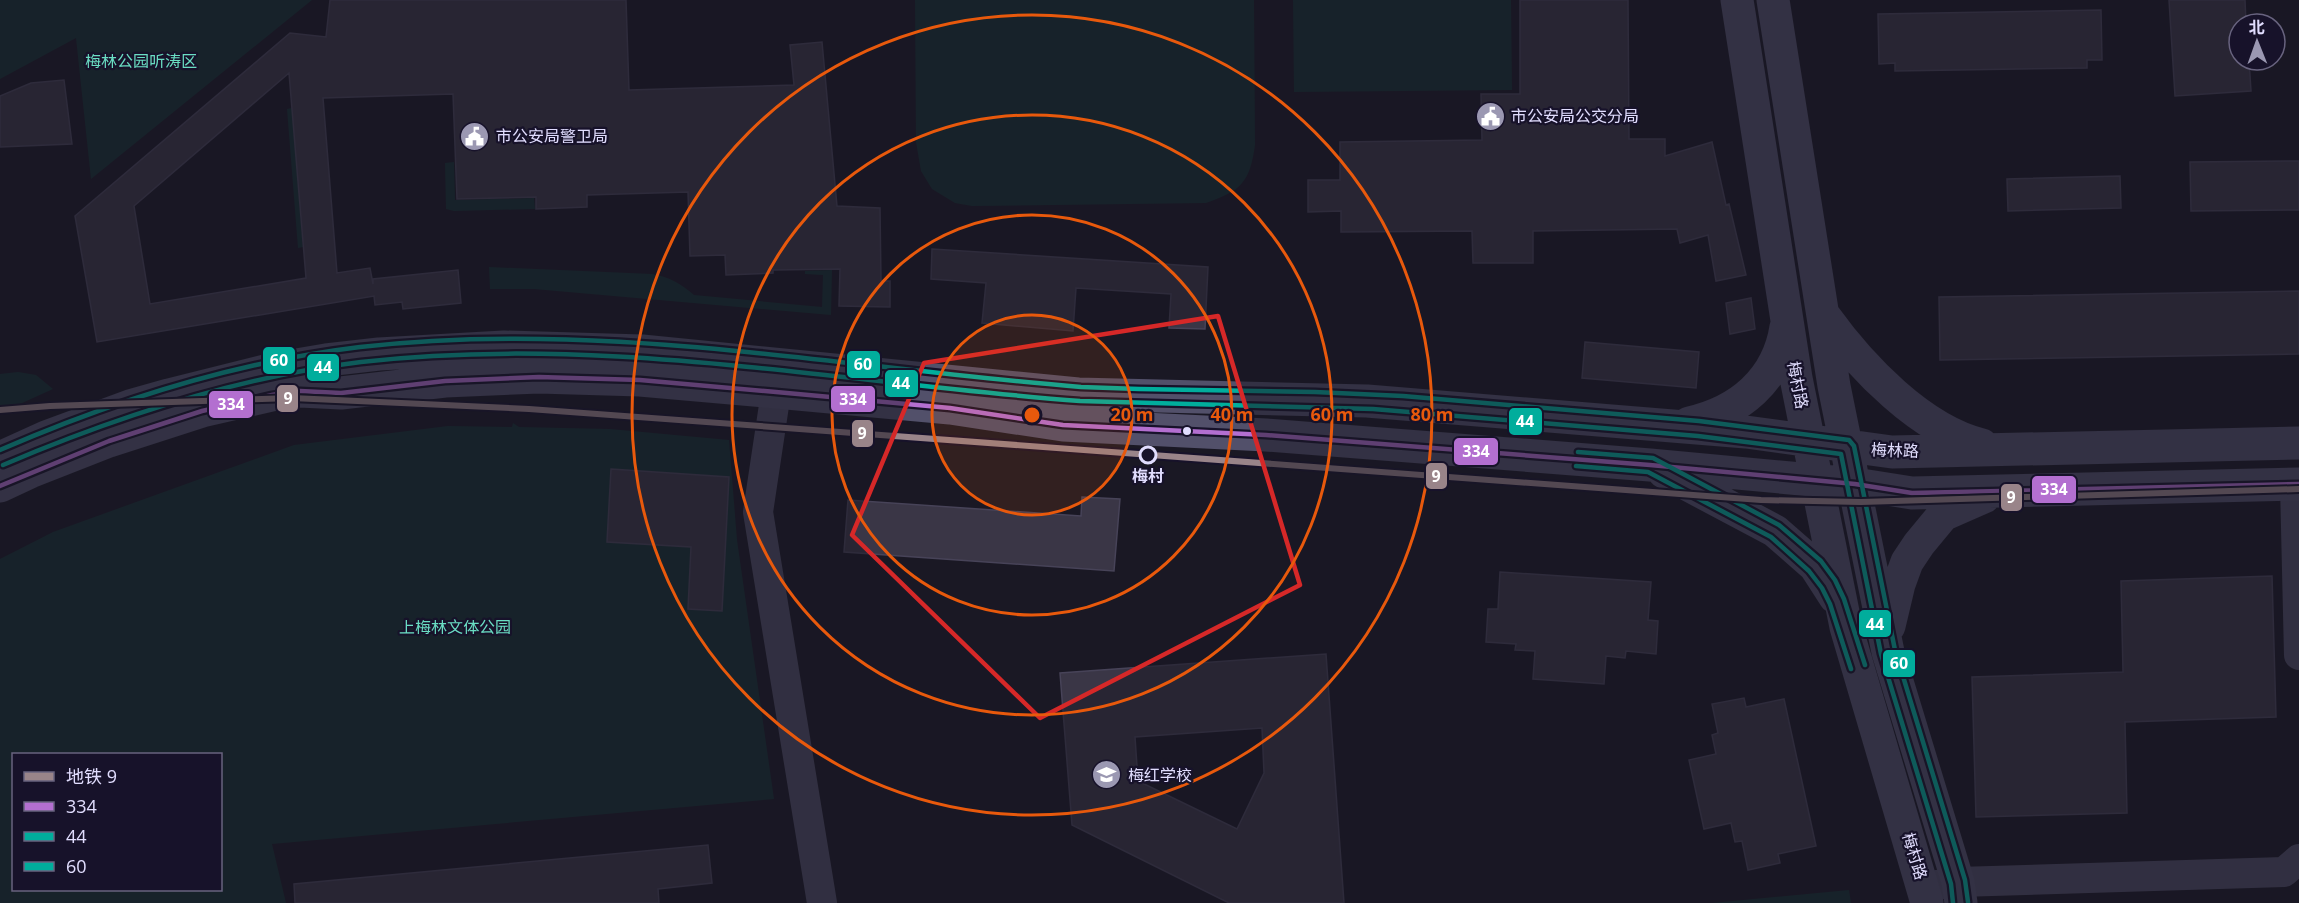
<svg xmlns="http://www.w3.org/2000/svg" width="2299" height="903" font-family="'Open Sans','Noto Sans SC',sans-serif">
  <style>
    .green { fill: #163032; fill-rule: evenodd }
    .building { fill: #3a3646; stroke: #474358; stroke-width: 1.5; fill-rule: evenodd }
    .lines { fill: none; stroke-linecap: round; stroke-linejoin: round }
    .street { stroke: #4f4d65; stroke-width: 30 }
    .secondary { stroke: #52506a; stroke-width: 33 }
    .bus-1-casing { stroke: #17122a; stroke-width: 9 }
    .bus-2-casing { stroke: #17122a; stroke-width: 9 }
    .bus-3-casing { stroke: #17122a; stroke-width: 9 }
    .bus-1 { stroke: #b36fd0; stroke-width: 4.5 }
    .bus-2 { stroke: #01ad9c; stroke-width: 4.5 }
    .bus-3 { stroke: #01ad9c; stroke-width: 4.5 }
    .metro-1-casing { stroke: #17122a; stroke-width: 10 }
    .metro-1 { stroke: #998489; stroke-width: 6 }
    .marked { fill: none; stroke: #d62828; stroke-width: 4.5; stroke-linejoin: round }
    .ring { fill: none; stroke: #e8590c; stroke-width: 3 }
    .bus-dot { fill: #e1ddfe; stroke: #17122a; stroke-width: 2 }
    .stop-dot { fill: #17122a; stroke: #e1ddfe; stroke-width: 3 }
    .labels { text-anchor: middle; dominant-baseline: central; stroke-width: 4.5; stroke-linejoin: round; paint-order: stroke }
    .park-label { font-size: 16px; fill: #6addc3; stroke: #17122a }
    .poi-label { font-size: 16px; fill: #e1ddfe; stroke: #17122a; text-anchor: start }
    .street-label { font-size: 16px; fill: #e1ddfe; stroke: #17122a }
    .stop-label { font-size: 16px; font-weight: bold; fill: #e1ddfe; stroke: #17122a }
    .centre { fill: #e8590c; stroke: #17122a; stroke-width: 3 }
    .ring-label { font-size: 18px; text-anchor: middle; font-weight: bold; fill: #e8590c; stroke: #17122a; stroke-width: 4.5; stroke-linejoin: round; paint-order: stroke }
    .line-badge { stroke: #17122a; stroke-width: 2 }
    .badge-label { font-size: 16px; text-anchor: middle; font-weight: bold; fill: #fff }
  </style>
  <rect width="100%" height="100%" fill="#1a1824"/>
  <path class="green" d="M0,0H312L91,179L76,38L0,79Z
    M915,0H1254L1255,145C1250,182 1241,191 1206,203L972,206L955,203L932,189L921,171L916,142Z
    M1293,0H1511L1512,90L1294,92Z
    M292,108L303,247L298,248L287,109Z
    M454,162L455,200L534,198L535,209L454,211L446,209L445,163Z
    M489,267L652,274C670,277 681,284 694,295L822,307L823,275L805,274V271L832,270L831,315L534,289H490Z
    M18,372L36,375L53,389L0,413V374Z
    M513,423L519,427L610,429L729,440L737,540L774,799L272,844L286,903H0V559L53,532L294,445L448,426L512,427ZM14,754H220V890H14Z
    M1849,890L1851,903H1712Z"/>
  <path class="building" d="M330,0H626L629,90L794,85L790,45L822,42L837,206L880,208L881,281H890V307L839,306L840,269L773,270V273L726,275L725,255L690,256L688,192L587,195V207L536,209V197L457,199L453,94L323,98L337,273L370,268L373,284V279L458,270L461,303L403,309L402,302L375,305L374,296L97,342L75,216L290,33L326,37ZM289,73L306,278L150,304L134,206Z
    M1520,0H1628L1629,139H1665V156L1712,142L1726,205L1729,204L1746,275L1716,281L1708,235L1680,243L1677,229L1533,231V263H1473L1472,231L1341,232V211L1308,212V180H1340V142L1482,140L1481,94H1520Z
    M2169,0H2245L2246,24H2239V60H2249L2251,91L2175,96Z
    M2101,10L2102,60H2087V68L1895,71V63L1879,64L1878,14Z
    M64,80L72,144L0,147V96L31,83Z
    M2299,161V210L2191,211L2190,162Z
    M2120,176L2121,208L2008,211L2007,179Z
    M932,249L1208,267L1205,329L1169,328L1171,294L1076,288L1073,331L982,323L986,283L931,279Z
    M2299,291V354L1940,360L1939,297Z
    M1751,298L1755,329L1730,334L1726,303Z
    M1585,342L1699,352L1696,388L1582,378Z
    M611,469L729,477L722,611L688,609L691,547L607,542Z
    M1082,497L1120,499L1114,571L844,552L848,500L1081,516Z
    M1500,572L1651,582L1648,620L1658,621L1656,654L1626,651L1625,658L1606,656L1604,684L1533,679L1535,651L1515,650L1516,644L1486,642L1488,609H1498Z
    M2272,576L2276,717L2125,722L2127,813L1976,817L1972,677L2123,672L2121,581Z
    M1326,654L1344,903H1229L1072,825L1060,673ZM1262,728L1264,773L1237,829L1138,781L1135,737Z
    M1744,698L1746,707L1784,699L1816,846L1778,854L1780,863L1748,870L1742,841L1735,842L1731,823L1704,829L1689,760L1716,754L1712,735L1718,733L1712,704Z
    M708,845L712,883L658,889L659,903H295L294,884Z"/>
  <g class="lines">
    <path class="street" d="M776,392L758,512L822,903
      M2295,484L2299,655
      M1936,885L1958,882L2284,872L2299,859"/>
    <path class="secondary" d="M1737,0L1796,378L1846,627L1927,903
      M1773,0L1834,386L1888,652L1958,882L1961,903
      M1825,317C1861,367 1921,430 1982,445
      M1689,423C1739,412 1778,380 1786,327
      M0,458L46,437L130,406L169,395L273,369L326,360L379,354L504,347L642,351L1078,394L1367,401L1746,432L1892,452L2299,443
      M1664,472L1775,531L1815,566L1835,597
      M0,486L30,472L109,441L202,411L272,395L300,391L341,393L445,381L539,377L640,380L776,392L950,408L1063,425L1266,435L1650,465L1855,484L1912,493L2299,484
      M1889,626L1899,584L1907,562L1919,544L1943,515L1984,497"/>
    <defs>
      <path id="bus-1" d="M0,486L109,441L202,411L272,395L300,391L341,393L445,381L539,377L640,380L776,392L950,408L1063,425L1266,435L1650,465L1855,484L1912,493L2299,484"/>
      <path id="bus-2" d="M3,465C118,416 237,377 361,362C601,334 841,383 1080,401L1373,409L1698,436L1841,454L1881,654L1951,884L1953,903
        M1576,466L1648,472L1771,537L1809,571L1822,588L1830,604L1851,669"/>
      <path id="bus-3" d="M0,450C115,400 235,362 360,347C600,319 841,368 1081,387L1139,389L1315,392L1403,396L1699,421L1849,440L1854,446L1895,650L1965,880L1968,902
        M1578,452L1653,458L1779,525L1821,561L1835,580L1844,599L1865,665"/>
    </defs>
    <use href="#bus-1" class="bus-1-casing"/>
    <use href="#bus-2" class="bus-2-casing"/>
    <use href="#bus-3" class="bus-3-casing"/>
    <use href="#bus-1" class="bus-1"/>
    <use href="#bus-2" class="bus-2"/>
    <use href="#bus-3" class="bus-3"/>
    <defs>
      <path id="metro-1" d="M0,410L50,406L292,398L529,409L1761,500L1861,502L2299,489"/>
    </defs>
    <use href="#metro-1" class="metro-1-casing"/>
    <use href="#metro-1" class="metro-1"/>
  </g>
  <path d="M0 0H2299V903H0ZM1218,316L1300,585L1040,718L852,535L924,363Z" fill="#1a1824" fill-opacity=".55" fill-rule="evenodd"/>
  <path class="marked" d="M1218,316L1300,585L1040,718L852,535L924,363Z"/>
  <circle cx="1032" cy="415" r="100" fill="#e8590c" fill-opacity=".12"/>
  <g class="ring">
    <circle cx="1032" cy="415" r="100"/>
    <circle cx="1032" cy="415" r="200"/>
    <circle cx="1032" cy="415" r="300"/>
    <circle cx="1032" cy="415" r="400"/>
  </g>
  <defs>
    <symbol id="civic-disc" viewBox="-11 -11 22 22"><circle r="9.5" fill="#9b98b2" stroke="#17122a"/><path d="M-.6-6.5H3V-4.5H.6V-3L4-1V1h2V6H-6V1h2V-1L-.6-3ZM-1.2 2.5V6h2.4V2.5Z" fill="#fff"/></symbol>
    <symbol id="school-disc" viewBox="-11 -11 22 22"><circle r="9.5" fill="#9b98b2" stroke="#17122a"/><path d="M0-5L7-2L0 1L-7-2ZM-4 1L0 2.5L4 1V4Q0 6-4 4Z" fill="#fff"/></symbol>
  </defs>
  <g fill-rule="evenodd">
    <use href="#civic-disc" x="1474" y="100" width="33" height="33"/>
    <use href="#civic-disc" x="458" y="120" width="33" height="33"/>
    <use href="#school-disc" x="1090" y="758" width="33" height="33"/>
  </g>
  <circle class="bus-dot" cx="1187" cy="431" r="5"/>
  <circle class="stop-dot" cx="1148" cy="455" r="8"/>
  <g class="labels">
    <g class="park-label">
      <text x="141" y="61">梅林公园听涛区</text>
      <text x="455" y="627">上梅林文体公园</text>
    </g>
    <g class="poi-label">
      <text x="1511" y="116">市公安局公交分局</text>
      <text x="496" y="136">市公安局警卫局</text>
      <text x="1128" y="775">梅红学校</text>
    </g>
    <g class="street-label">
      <text transform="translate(1798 385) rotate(79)">梅村路</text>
      <text transform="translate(1895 450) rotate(2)">梅林路</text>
      <text transform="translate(1915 856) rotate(73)">梅村路</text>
    </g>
    <g class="stop-label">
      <text x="1148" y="476">梅村</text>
    </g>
  </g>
  <circle cx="1032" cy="415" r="9" class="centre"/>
  <g class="ring-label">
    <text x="1132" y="421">20 m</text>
    <text x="1232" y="421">40 m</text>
    <text x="1332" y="421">60 m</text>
    <text x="1432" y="421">80 m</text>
  </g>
  <g class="line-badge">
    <rect x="262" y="346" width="34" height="29" rx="6" fill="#01ad9c"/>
    <rect x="846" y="350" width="35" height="29" rx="6" fill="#01ad9c"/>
    <rect x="306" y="353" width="34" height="29" rx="6" fill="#01ad9c"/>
    <rect x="884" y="369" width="35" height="29" rx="6" fill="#01ad9c"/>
    <rect x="276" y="384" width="23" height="29" rx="6" fill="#998489"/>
    <rect x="830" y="385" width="46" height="28" rx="6" fill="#b36fd0"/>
    <rect x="208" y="390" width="46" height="29" rx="6" fill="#b36fd0"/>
    <rect x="1508" y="407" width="35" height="29" rx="6" fill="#01ad9c"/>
    <rect x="851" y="419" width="23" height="29" rx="6" fill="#998489"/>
    <rect x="1453" y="437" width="46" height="29" rx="6" fill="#b36fd0"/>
    <rect x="1425" y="462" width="23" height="28" rx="6" fill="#998489"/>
    <rect x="2031" y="475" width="46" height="29" rx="6" fill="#b36fd0"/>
    <rect x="2000" y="483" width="23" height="29" rx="6" fill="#998489"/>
    <rect x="1858" y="609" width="34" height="29" rx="6" fill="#01ad9c"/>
    <rect x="1882" y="649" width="34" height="29" rx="6" fill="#01ad9c"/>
  </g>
  <g class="badge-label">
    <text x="279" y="366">60</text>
    <text x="863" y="370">60</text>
    <text x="323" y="373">44</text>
    <text x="901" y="389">44</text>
    <text x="288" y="404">9</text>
    <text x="853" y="405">334</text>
    <text x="231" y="410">334</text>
    <text x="1525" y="427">44</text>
    <text x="862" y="439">9</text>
    <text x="1476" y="457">334</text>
    <text x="1436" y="482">9</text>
    <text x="2054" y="495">334</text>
    <text x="2011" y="503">9</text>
    <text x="1875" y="630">44</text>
    <text x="1899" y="669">60</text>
  </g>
  <rect x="12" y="753" width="210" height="138" fill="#17122a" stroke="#68637f" stroke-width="1.5"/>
  <rect x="24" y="772" width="30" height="9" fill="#998489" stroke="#68637f" stroke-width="1.5"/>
  <text x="66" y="783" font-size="18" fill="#e1ddfe">地铁 9</text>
  <rect x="24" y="802" width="30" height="9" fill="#b36fd0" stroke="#68637f" stroke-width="1.5"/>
  <text x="66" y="813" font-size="18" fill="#e1ddfe">334</text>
  <rect x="24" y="832" width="30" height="9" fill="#01ad9c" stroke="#68637f" stroke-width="1.5"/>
  <text x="66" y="843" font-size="18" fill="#e1ddfe">44</text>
  <rect x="24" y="862" width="30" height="9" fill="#01ad9c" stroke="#68637f" stroke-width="1.5"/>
  <text x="66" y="873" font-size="18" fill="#e1ddfe">60</text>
  <g transform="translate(2257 42) rotate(359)"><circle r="28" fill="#17122a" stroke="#68637f" stroke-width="1.5"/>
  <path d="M0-4.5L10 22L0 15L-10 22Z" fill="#9b98b2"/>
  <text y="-9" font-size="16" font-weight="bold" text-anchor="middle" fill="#e1ddfe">北</text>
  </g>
</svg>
